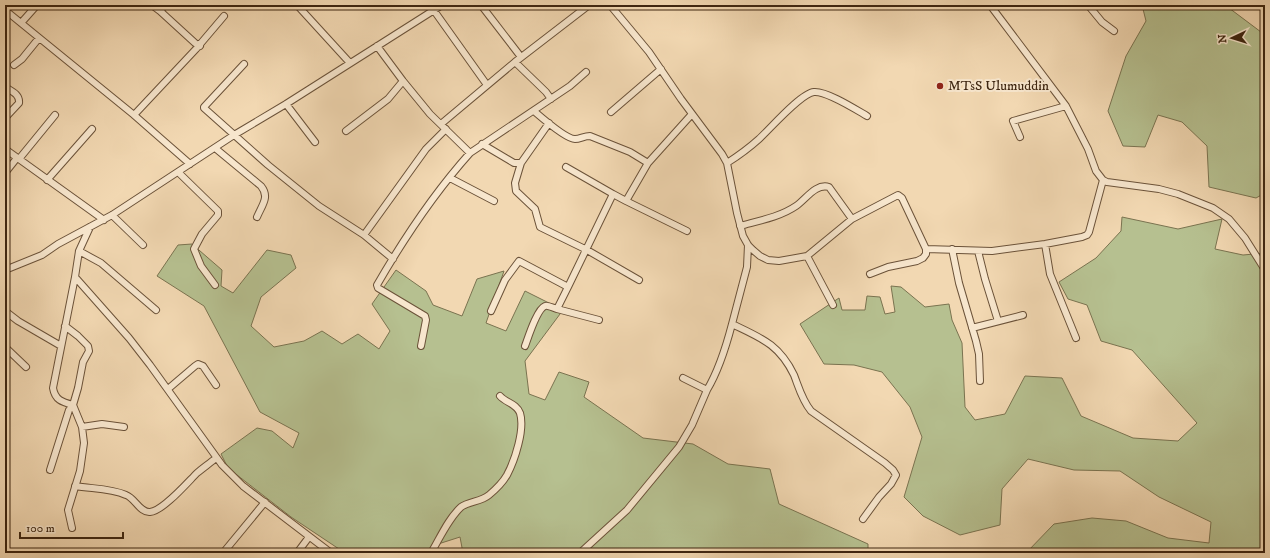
<svg xmlns="http://www.w3.org/2000/svg" width="1270" height="558" font-family="'IM FELL DW Pica',serif">
  <style>
    .green { fill: #b6c090; stroke: #7a7350 }
    .lines { fill: none; stroke-linecap: round; stroke-linejoin: round }
    .minor-casing { stroke: #6b5239; stroke-width: 8 }
    .minor { stroke: #f7e6cd; stroke-width: 6 }
    .poi-dot { fill: #8f2418; stroke: #f7e6cd; stroke-width: 1.5 }
    .labels { text-anchor: middle; dominant-baseline: central; stroke-width: 4; stroke-linejoin: round; paint-order: stroke }
    .poi-label { font-size: 14px; fill: #3e2611; stroke: #f7e6cd; text-anchor: start }
  </style>
  <rect width="100%" height="100%" fill="#f2d8b2"/>
  <filter id="stains"><feTurbulence type="fractalNoise" baseFrequency=".005" numOctaves="4"/><feColorMatrix values="0 0 0 0 .2 0 0 0 0 .09 0 0 0 0 .02 0 0 0 .5 -.17"/></filter>
  <radialGradient id="worn" r=".72"><stop offset=".6" stop-color="#630" stop-opacity="0"/><stop offset="1" stop-color="#630" stop-opacity=".3"/></radialGradient>
  <path class="green" d="M1142,5H1230L1229,8L1265,35V193L1256,198L1209,187L1207,146L1182,122L1158,115L1145,147L1123,146L1108,111L1126,56L1146,21Z
    M1122,217L1178,229L1222,219L1215,249L1243,255L1265,253V553H1026L1054,524L1092,518L1126,521L1168,538L1209,543L1211,522L1159,497L1120,471L1074,470L1028,459L1002,489L1000,525L960,535L923,516L904,497L922,437L910,407L882,372L854,365L824,364L800,324L839,298L842,310H865L867,296L880,297L885,314L895,312L891,286L901,287L925,307L949,304L952,320L962,343L965,407L975,420L1005,414L1025,376L1062,378L1081,416L1133,438L1178,441L1197,423L1132,350L1101,341L1087,305L1068,299L1059,282L1096,258L1121,231Z
    M192,244L222,270L221,286L233,293L267,250L291,255L296,268L261,297L251,326L274,347L304,341L322,331L342,344L358,334L379,349L390,331L372,304L396,270L426,291L433,305L462,316L477,279L504,271L486,323L506,331L525,291L563,310L525,361L529,394L545,400L559,372L589,382L584,397L643,438L693,444L728,464L770,469L779,504L868,544V553H463L460,537L435,545L428,553H345L291,517L228,468L221,454L257,428L272,431L293,448L299,433L260,412L204,306L157,276L178,245Z"/>
  <g class="lines">
    <defs>
      <path id="minor" d="M152,5L160,11
        M165,5L160,11L195,43L200,46
        M297,5L350,63
        M430,5L487,85
        M481,5L521,57
        M610,5L649,52L681,99L722,154L727,163L737,213L743,236L748,245L753,250L760,256L768,260L779,261L807,256L852,219L898,195L902,198L926,249L992,251L1045,244L1082,237L1087,235L1089,232L1103,180
        M990,5L1066,106L1088,149L1096,171L1103,180L1107,182L1159,189L1178,194L1213,208L1229,219L1245,238L1265,270
        M1088,5L1102,22L1114,31
        M5,10L134,115L190,164
        M21,23L37,5
        M377,46L403,81L430,114L470,153L570,86L586,72
        M515,62L546,92L551,99
        M244,64L204,107V108L268,165L319,206L364,235L393,259
        M14,65L22,59L39,38
        M5,87C11,91 20,94 19,103L5,118
        M286,104L315,142
        M534,111C541,117 566,139 575,139C580,139 584,136 590,136L630,152L648,163
        M611,112L661,69
        M134,115L196,49L224,16
        M441,124L515,62L589,5
        M346,131L388,99L403,81
        M1020,137L1013,121L1066,106
        M482,144L514,163H521L549,123
        M215,148L261,186C270,197 262,205 257,217
        M5,149L104,220
        M19,159L55,115
        M521,163L515,183L516,191L535,209L540,227L587,250L639,280
        M727,163C738,156 749,148 759,139C770,129 801,93 814,92C827,91 855,109 867,116
        M566,167L613,194
        M178,172L218,211V215L202,234L194,249L201,266L215,285
        M5,173L17,158
        M450,178L494,201
        M47,180L92,129
        M626,201L687,231
        M112,215L143,245
        M740,226C758,221 780,217 796,206C806,199 816,183 829,187L852,219
        M90,227L79,251L75,277L129,338L150,365L222,465L243,486L331,553
        M364,235L426,149L446,129
        M1045,244L1050,274L1076,338
        M748,245L747,267L732,324C761,338 779,344 794,375C799,388 802,400 811,411L885,463L893,470L896,475L891,484L879,497L863,519
        M952,249L959,283L976,341L979,354L980,381
        M79,251L101,263L156,310
        M978,251L985,279L998,321
        M807,256L833,305
        M5,270L42,255L58,244L112,215L234,135L286,104L442,5
        M870,274L888,267L917,261L923,258L926,254V249
        M557,309L599,320
        M5,311L18,321L61,346
        M491,311L505,280L519,261L568,287L613,194L626,201L648,163L692,114
        M65,326L78,336L88,346L89,351L83,362L78,388L73,405L82,427L84,443L80,471L68,510L72,528
        M972,328L1023,315
        M421,346L426,320L425,316L378,288L377,285C403,240 436,191 470,153
        M525,346C528,338 537,309 545,306C548,305 553,308 557,309L568,287
        M5,347L26,367
        M683,378L707,390C719,370 726,347 732,324
        M168,389L195,366L198,364L203,366L216,385
        M82,427L102,424L124,427
        M50,470L69,410L73,405C62,402 55,400 53,388L75,277
        M75,486C92,489 110,488 126,495C135,498 140,513 150,512C163,511 187,483 197,473C203,468 210,463 216,458
        M223,553L265,502
        M297,553L309,537
        M431,553C440,538 448,519 461,507C469,501 481,502 489,495C495,490 503,482 507,475C515,460 525,429 520,413C516,403 506,403 500,396
        M580,553L627,510L679,447L692,425L707,390"/>
    </defs>
    <use href="#minor" class="minor-casing"/>
    <use href="#minor" class="minor"/>
  </g>
  <circle class="poi-dot" cx="940" cy="86" r="4"/>
  <g class="labels">
    <g class="poi-label">
      <text x="948" y="86">MTsS Ulumuddin</text>
    </g>
  </g>
  <rect width="1270" height="558" fill="none" stroke="#f2d8b2" stroke-width="20"/>
  <rect x="6" y="6" width="1258" height="546" fill="none" stroke="#3e2611" stroke-width="2"/>
  <rect x="10" y="10" width="1250" height="538" fill="none" stroke="#3e2611"/>
  <g transform="translate(1232 38) rotate(266)" stroke="#f7e6cd" stroke-width="3" paint-order="stroke">
  <path d="M0-3L7 15L0 10L-7 15Z" fill="#3e2611"/>
  <text y="-6" font-size="11" font-weight="bold" text-anchor="middle" fill="#3e2611">N</text>
  </g>
  <path d="M20 532v6h103v-6" fill="none" stroke="#3e2611" stroke-width="2"/>
  <text x="26" y="532" font-size="12" fill="#3e2611" stroke="#f7e6cd" stroke-width="3" paint-order="stroke">100 m</text>
  <rect width="100%" height="100%" filter="url(#stains)"/>
  <rect width="100%" height="100%" fill="url(#worn)"/>
</svg>
